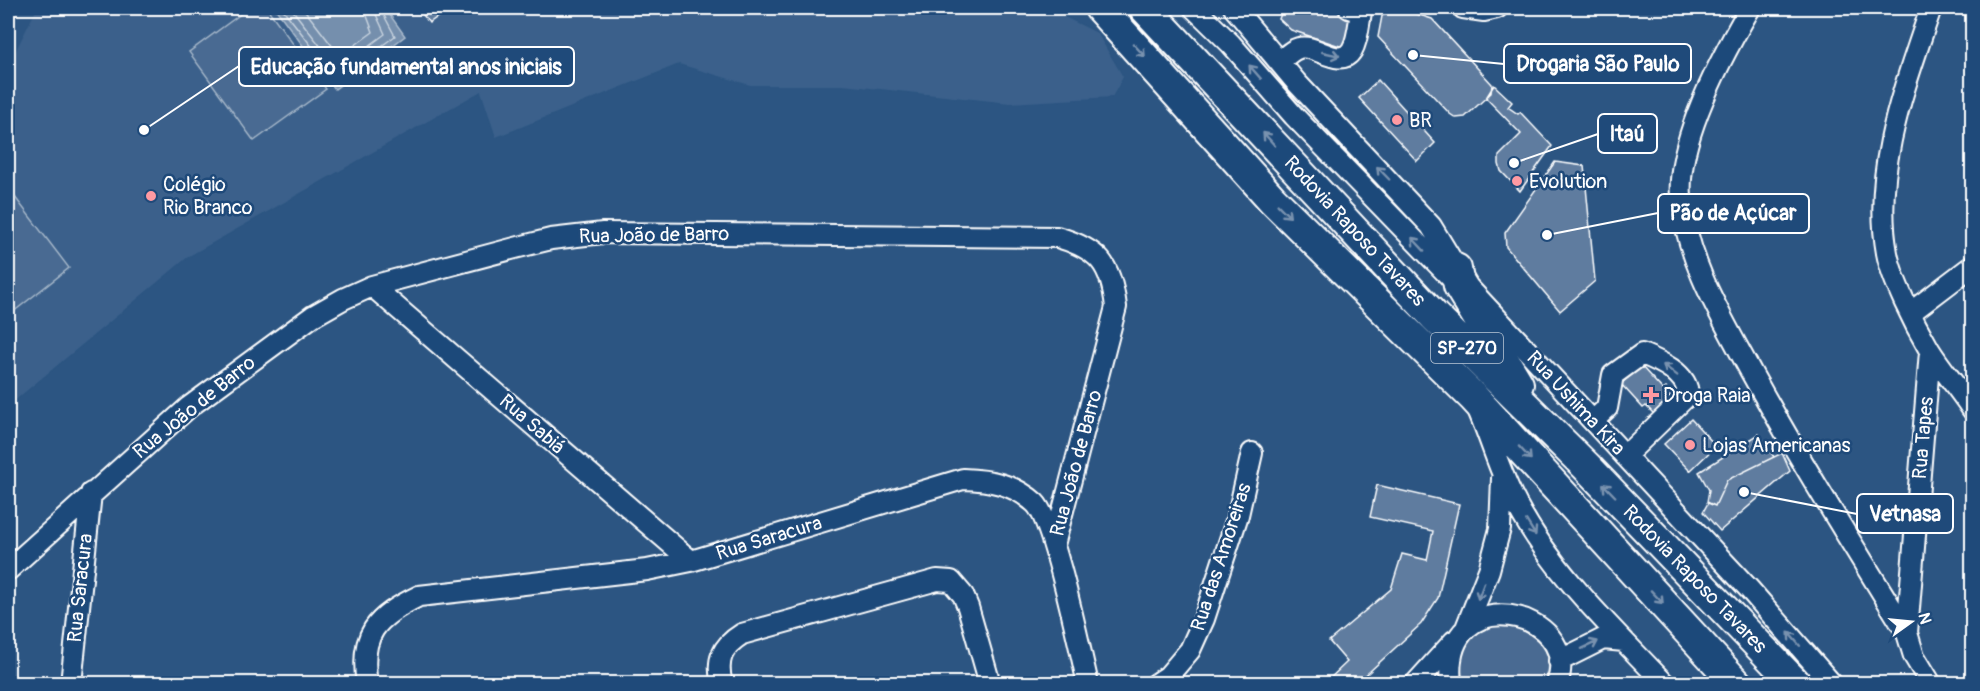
<svg xmlns="http://www.w3.org/2000/svg" width="1980" height="691" font-family="Pangolin,sans-serif">
  <style>
    .built { fill: #3b618b }
    .green { fill: #486b92; stroke: #a4b5c8; stroke-width: 1.5 }
    .water { fill: #748fad; stroke: #acbcce; stroke-width: 1.5 }
    .lines { fill: none; stroke-linecap: round; stroke-linejoin: round }
    .shore { stroke: #c7d2de; stroke-width: 1.5 }
    .building { fill: #5e7c9f; stroke: #fff; stroke-width: 1.5 }
    .minor-casing { stroke: #fff; stroke-width: 24 }
    .highway-casing { stroke: #fff; stroke-width: 34 }
    .minor { stroke: #1f4a7a; stroke-width: 20 }
    .highway { stroke: #1f4a7a; stroke-width: 30 }
    .oneway { stroke: #7992af }
    .poi-dot { fill: #ff9aa2; stroke: #1f4a7a; stroke-width: 2 }
    .labels { text-anchor: middle; dominant-baseline: central; stroke-width: 5; stroke-linejoin: round; paint-order: stroke }
    .shield { fill: #1f4a7a; stroke: #bcc9d7; stroke-width: 1.5 }
    .shield-label { font-size: 18px; font-weight: bold; fill: #fff }
    .poi-label { font-size: 20px; fill: #fff; stroke: #1f4a7a; text-anchor: start }
    .street-label { font-size: 20px; fill: #fff; stroke: #1f4a7a }
    .leader { fill: none; stroke: #fff; stroke-width: 2 }
    .callout-dot { fill: #fff; stroke: #1f4a7a; stroke-width: 2 }
    .callout { fill: #1f4a7a; stroke: #fff; stroke-width: 2 }
    .callout-label { font-size: 21px; text-anchor: middle; font-weight: bold; fill: #fff }
  </style>
  <rect width="100%" height="100%" fill="#2c5582"/>
  <filter id="ink" filterUnits="userSpaceOnUse"><feTurbulence type="fractalNoise" baseFrequency=".0167" numOctaves="2"/><feDisplacementMap in="SourceGraphic" scale="12" xChannelSelector="R" yChannelSelector="G"/><feConvolveMatrix kernelMatrix="1 2 1 2 8 2 1 2 1" color-interpolation-filters="sRGB"/></filter>
  <g filter="url(#ink)">
    <path class="built" d="M37,8H1046L1097,33L1123,77L1112,97L1010,103L843,85H750L679,64L496,137L481,91L189,256L8,406V66Z"/>
    <path class="green" d="M249,8H267L326,89L254,141L189,52Z
      M8,188L69,268L8,316Z
      M1513,623C1536,636 1559,652 1544,683H1464C1457,663 1462,636 1485,626C1493,623 1505,624 1513,623Z"/>
    <path class="water" d="M275,8H385L405,36L335,89Z"/>
    <g class="lines">
      <path class="shore" d="M282,8L337,79L395,36L380,8
        M291,8L338,69L385,34L373,8
        M303,8L340,56L373,32L364,8"/>
    </g>
    <path class="building" d="M418,8H450L429,23Z
      M1283,8H1340L1356,15L1343,47L1291,30L1279,19Z
      M1389,8H1398L1432,19L1492,84L1491,93L1465,117L1456,118L1450,114L1378,37L1382,16Z
      M1378,80L1435,143L1417,161L1359,98Z
      M1494,85L1512,102L1508,107L1518,114L1520,112L1552,146L1520,191L1501,171L1499,164V156L1521,134L1486,98Z
      M1555,162L1584,166L1595,281L1560,311L1506,247L1505,233Z
      M1641,366L1663,390L1666,388L1675,400L1657,417L1646,406L1643,408L1621,384Z
      M1691,419L1716,446L1690,471L1664,444Z
      M1759,434L1774,457L1727,480L1715,506L1707,502L1709,490L1699,472Z
      M1782,453L1790,471L1720,531L1703,512L1708,503L1715,506L1727,480Z
      M1377,485L1459,504L1438,598L1421,624L1356,684H1324L1347,662L1329,641L1391,589L1402,554L1427,560L1433,531L1370,517Z"/>
    <g class="lines">
      <defs>
        <path id="minor" d="M1194,8L1231,44L1294,116L1457,284
          M1234,8L1296,82L1431,226L1468,287L1750,590L1832,684
          M1463,8L1484,11L1497,8
          M1750,8C1722,56 1676,141 1681,197C1686,260 1722,318 1751,372C1800,461 1854,547 1907,633L1914,656L1931,684
          M1931,8C1905,86 1872,169 1887,253C1892,280 1915,325 1929,349C1942,370 1959,389 1972,409
          M1280,62C1285,57 1291,50 1299,48C1315,43 1340,70 1352,50C1358,40 1359,23 1361,12L1349,8
          M372,286L691,561
          M1910,313L1972,266
          M1479,412C1492,443 1501,476 1517,505C1553,573 1612,628 1665,684
          M1593,421L1607,408L1613,375L1642,354C1659,361 1688,373 1688,395L1625,456
          M8,570L189,407L313,316L343,299L372,286L515,248L551,239L603,233L1057,237C1099,249 1111,264 1116,307L1054,545
          M1466,628L1489,570L1500,529L1502,478
          M1907,633L1930,351
          M1559,661L1603,639L1624,641
          M71,684L91,493
          M367,684C359,634 376,617 419,596L647,570L691,561L963,479C990,480 1014,484 1035,503C1054,521 1080,651 1088,684
          M722,684C716,661 721,647 742,634L937,580L951,581L963,595L968,607L990,684
          M1156,684L1168,676L1190,650L1204,619L1238,515L1252,453
          M1415,684L1454,641
          M1451,684C1439,577 1584,609 1557,684"/>
        <path id="highway" d="M1100,8L1272,199L1474,398L1737,684
          M1145,8L1434,316L1586,466L1796,684
          M1456,269L1459,286L1518,384"/>
      </defs>
      <use href="#minor" class="minor-casing"/>
      <use href="#highway" class="highway-casing"/>
      <use href="#minor" class="minor"/>
      <use href="#highway" class="highway"/>
    </g>
    <defs><path id="oneway-shaft" d="M-6 0H5M1.5-3L5.5 0L1.5 3" fill="none" stroke-width="1.6" stroke-linecap="round" stroke-linejoin="round" transform="scale(1.5)"/></defs>
    <g class="oneway">
      <use href="#oneway-shaft" transform="translate(1139 50) rotate(47)"/>
      <use href="#oneway-shaft" transform="translate(1331 54) rotate(13)"/>
      <use href="#oneway-shaft" transform="translate(1255 72) rotate(-131)"/>
      <use href="#oneway-shaft" transform="translate(1269 139) rotate(-132)"/>
      <use href="#oneway-shaft" transform="translate(1383 173) rotate(-134)"/>
      <use href="#oneway-shaft" transform="translate(1284 211) rotate(45)"/>
      <use href="#oneway-shaft" transform="translate(1418 244) rotate(-133)"/>
      <use href="#oneway-shaft" transform="translate(1670 370) rotate(-143)"/>
      <use href="#oneway-shaft" transform="translate(1525 453) rotate(47)"/>
      <use href="#oneway-shaft" transform="translate(1609 490) rotate(-134)"/>
      <use href="#oneway-shaft" transform="translate(1531 528) rotate(58)"/>
      <use href="#oneway-shaft" transform="translate(1481 591) rotate(111)"/>
      <use href="#oneway-shaft" transform="translate(1657 597) rotate(47)"/>
      <use href="#oneway-shaft" transform="translate(1794 639) rotate(-131)"/>
      <use href="#oneway-shaft" transform="translate(1590 645) rotate(-25)"/>
    </g>
  </g>
  <g class="poi-dot">
    <circle cx="1397" cy="120" r="6"/>
    <circle cx="1517" cy="181" r="6"/>
    <circle cx="151" cy="196" r="6"/>
    <path d="M1648 386h6v6h6v6h-6v6h-6v-6h-6v-6h6z"/>
    <circle cx="1690" cy="445" r="6"/>
  </g>
  <g class="labels">
    <rect class="shield" x="1431" y="333" width="72" height="30" rx="4.5"/>
    <g class="shield-label">
      <text x="1467" y="348">SP-270</text>
    </g>
    <g class="poi-label">
      <text x="1409" y="120">BR</text>
      <text x="1529" y="181">Evolution</text>
      <text x="163" y="184">Colégio<tspan x="163" dy="23">Rio Branco</tspan></text>
      <text x="1663" y="395">Droga Raia</text>
      <text x="1702" y="445">Lojas Americanas</text>
    </g>
    <g class="street-label">
      <text transform="translate(1355 231) rotate(47)">Rodovia Raposo Tavares</text>
      <text transform="translate(654 235) rotate(-1)">Rua João de Barro</text>
      <text transform="translate(1576 403) rotate(47)">Rua Ushima Kira</text>
      <text transform="translate(194 407) rotate(-39)">Rua João de Barro</text>
      <text transform="translate(532 424) rotate(41)">Rua Sabiá</text>
      <text transform="translate(1923 438) rotate(-85)">Rua Tapes</text>
      <text transform="translate(1076 463) rotate(-75)">Rua João de Barro</text>
      <text transform="translate(769 538) rotate(-17)">Rua Saracura</text>
      <text transform="translate(1221 557) rotate(-72)">Rua das Amoreiras</text>
      <text transform="translate(1695 579) rotate(46)">Rodovia Raposo Tavares</text>
      <text transform="translate(80 588) rotate(-84)">Rua Saracura</text>
    </g>
  </g>
  <path class="leader" d="M1413 55L1504 64M144 130L239 66M1514 163L1598 134M1547 235L1658 213M1744 492L1857 514"/>
  <g class="callout-dot">
    <circle cx="1413" cy="55" r="6"/>
    <circle cx="144" cy="130" r="6"/>
    <circle cx="1514" cy="163" r="6"/>
    <circle cx="1547" cy="235" r="6"/>
    <circle cx="1744" cy="492" r="6"/>
  </g>
  <g class="callout">
    <rect x="1504" y="44" width="187" height="39" rx="6"/>
    <rect x="239" y="47" width="335" height="39" rx="6"/>
    <rect x="1598" y="114" width="59" height="39" rx="6"/>
    <rect x="1658" y="194" width="151" height="39" rx="6"/>
    <rect x="1857" y="494" width="96" height="39" rx="6"/>
  </g>
  <g class="callout-label">
    <text x="1598" y="71">Drogaria São Paulo</text>
    <text x="406" y="74">Educação fundamental anos iniciais</text>
    <text x="1627" y="141">Itaú</text>
    <text x="1733" y="220">Pão de Açúcar</text>
    <text x="1905" y="521">Vetnasa</text>
  </g>
  <rect width="1980" height="691" fill="none" stroke="#1f4a7a" stroke-width="30"/>
  <rect x="15" y="15" width="1950" height="661" fill="none" stroke="#fff" stroke-width="2" filter="url(#ink)"/>
  <g transform="translate(1911 622) rotate(75)" stroke="#1f4a7a" stroke-width="4.5" paint-order="stroke">
  <path d="M0-4.5L10 22L0 15L-10 22Z" fill="#ffffff"/>
  <text y="-9" font-size="16" font-weight="bold" text-anchor="middle" fill="#ffffff">N</text>
  </g>
</svg>
